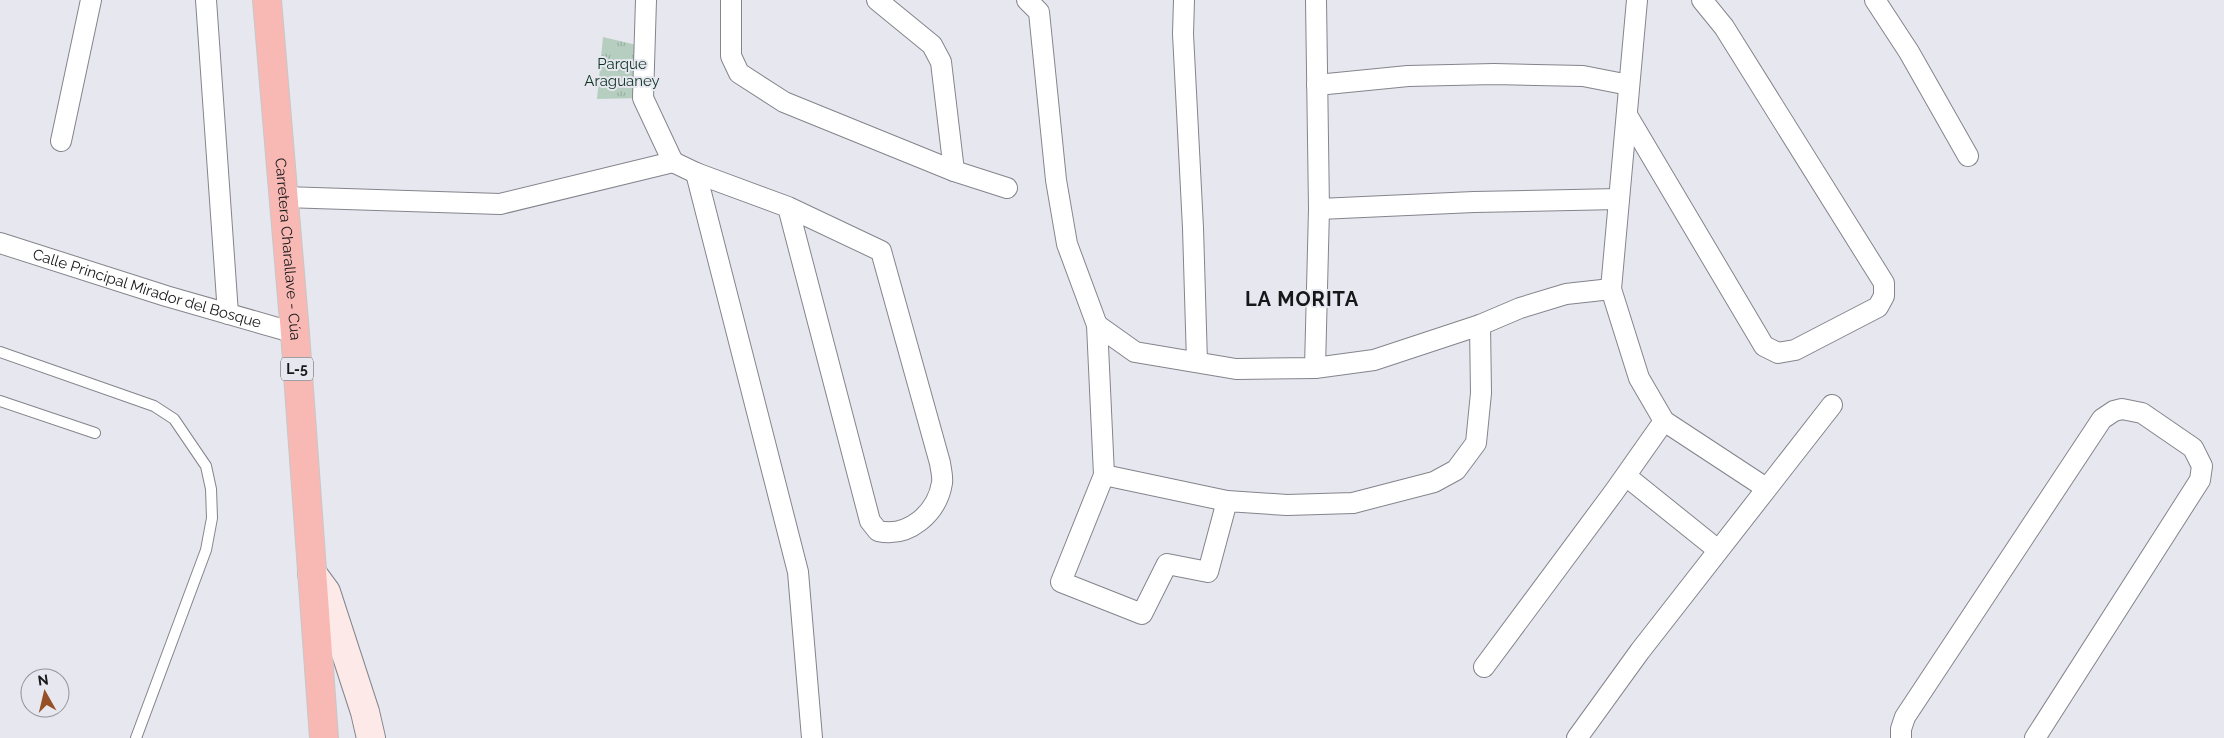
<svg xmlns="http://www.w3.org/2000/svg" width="2224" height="738" font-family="Raleway,sans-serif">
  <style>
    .grass { fill: url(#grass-tufts) }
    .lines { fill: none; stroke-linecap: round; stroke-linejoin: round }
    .lane-casing { stroke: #84848c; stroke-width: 12 }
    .street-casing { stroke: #84848c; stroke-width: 22 }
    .secondary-casing { stroke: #84848c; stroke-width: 30 }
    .highway-casing { stroke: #c7c7c8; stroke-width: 30 }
    .lane { stroke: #fff; stroke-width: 10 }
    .street { stroke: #fff; stroke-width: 20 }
    .secondary { stroke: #fdeae8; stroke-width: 28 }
    .highway { stroke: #f8b9b4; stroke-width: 28 }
    .labels { text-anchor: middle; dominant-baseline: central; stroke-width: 4; stroke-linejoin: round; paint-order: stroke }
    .shield { fill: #e7e7f0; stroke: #55555a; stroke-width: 1 }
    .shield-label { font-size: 14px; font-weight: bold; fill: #17171a }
    .park-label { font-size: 15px; fill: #0d3422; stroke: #e7e7f0 }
    .street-label { font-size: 15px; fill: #17171a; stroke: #e7e7f0 }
    .district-label { font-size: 20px; font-weight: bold; letter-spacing: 1px; fill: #17171a; stroke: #e7e7f0 }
  </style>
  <defs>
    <pattern id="grass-tufts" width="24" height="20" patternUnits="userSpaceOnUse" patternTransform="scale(1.25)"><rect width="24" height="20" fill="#b5cebf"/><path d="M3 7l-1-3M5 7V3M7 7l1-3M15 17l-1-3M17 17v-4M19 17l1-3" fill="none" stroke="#9bb0a4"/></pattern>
  </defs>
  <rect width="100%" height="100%" fill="#e7e7f0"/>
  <path class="grass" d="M603,37L645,47L643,98L597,99Z"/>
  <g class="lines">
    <defs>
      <path id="lane" d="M0,352L154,406L174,419L206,466L211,489L212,518L206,550L136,738
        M0,401L95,433"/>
      <g id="street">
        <path d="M206,0L228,314"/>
        <path d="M731,0V56L739,73L784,102L954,171L1007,188"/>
        <path d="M877,0L932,45L941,62L954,171"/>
        <path d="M1027,0L1039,12L1056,180L1067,244L1097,325L1104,475L1061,582L1142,614L1167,564L1208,572L1227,501L1287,505L1353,503L1434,482L1456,470L1476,443L1481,393L1480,325"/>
        <path d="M1184,0L1183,34L1193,228L1197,362"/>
        <path d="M1637,0L1611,289L1639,378L1664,421L1766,488"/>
        <path d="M1875,0L1909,52L1968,156"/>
        <path d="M1317,85L1408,76L1494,74L1583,76L1629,85"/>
        <path d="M1627,115L1764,346L1778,353L1795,350L1878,307L1884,296V283L1724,27L1702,0"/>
        <path d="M61,141L91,0"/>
        <path d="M673,162L696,173L788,207L881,251L940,463C941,470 943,477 942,483C937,513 909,538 878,531L870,521L788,207"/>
        <path d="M696,173L798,572L812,738"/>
        <path d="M284,197L500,204L673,162L643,98L646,0"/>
        <path d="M1319,209L1474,202L1619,199"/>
        <path id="s1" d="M0,243L166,296L295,333"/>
        <path d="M1097,325L1135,352L1236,369L1315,368L1374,360L1480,325L1520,308L1566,294L1611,289"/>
        <path d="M1315,368L1319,209L1316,0"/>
        <path d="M1104,475L1227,501"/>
        <path d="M1626,476L1718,550"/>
        <path d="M1484,667L1614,492L1664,421"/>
        <path d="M1577,738L1640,651L1832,405"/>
        <path d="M1901,738V729L1905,717L2102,419L2114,411L2122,409L2142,413L2193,448L2202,466L2200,480L2035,738"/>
      </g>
      <path id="secondary" d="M312,573L326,592L365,712L371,738"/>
      <g id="highway">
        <path id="s2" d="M267,0L295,333L324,738"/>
      </g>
    </defs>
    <use href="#lane" class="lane-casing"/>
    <use href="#street" class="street-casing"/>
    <use href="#secondary" class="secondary-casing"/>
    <use href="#highway" class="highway-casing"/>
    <use href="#lane" class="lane"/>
    <use href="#street" class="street"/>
    <use href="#secondary" class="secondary"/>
    <use href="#highway" class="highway"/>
  </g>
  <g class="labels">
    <rect class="shield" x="281" y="357.5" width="32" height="23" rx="4"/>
    <g class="shield-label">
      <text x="297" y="369">L-5</text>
    </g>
    <g class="park-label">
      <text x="622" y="64">Parque<tspan x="622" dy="17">Araguaney</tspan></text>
    </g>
    <g class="street-label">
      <text stroke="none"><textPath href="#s2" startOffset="250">Carretera Charallave - Cúa</textPath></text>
      <text stroke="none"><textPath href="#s1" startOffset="154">Calle Principal Mirador del Bosque</textPath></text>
    </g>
    <g class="district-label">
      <text x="1302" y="299">LA MORITA</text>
    </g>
  </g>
  <g transform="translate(45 693) rotate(352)"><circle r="24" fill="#e7e7f0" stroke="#94949a"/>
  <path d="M0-4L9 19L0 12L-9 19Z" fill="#965027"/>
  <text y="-8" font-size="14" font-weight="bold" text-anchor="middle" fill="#17171a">N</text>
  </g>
</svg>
